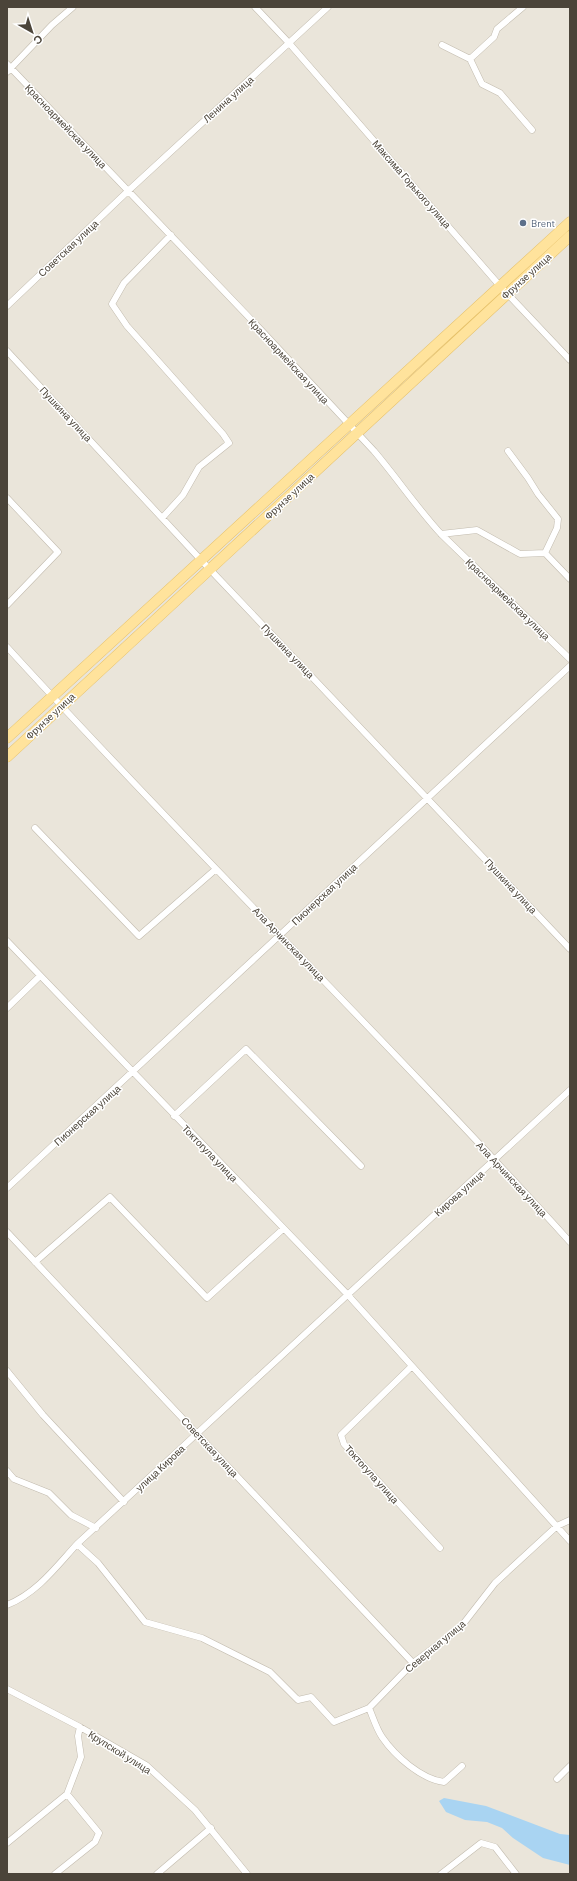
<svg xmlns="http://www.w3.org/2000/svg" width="577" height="1881" font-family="Barlow,sans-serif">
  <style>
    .residential { fill: #eae5da }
    .water { fill: #a9d4f2 }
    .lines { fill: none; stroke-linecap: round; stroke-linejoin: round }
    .street-casing { stroke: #c2bbae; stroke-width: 7 }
    .primary-casing { stroke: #e6c16a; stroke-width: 11 }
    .street { stroke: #fff; stroke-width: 6 }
    .primary { stroke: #ffe39c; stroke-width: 10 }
    .service-dot { fill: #5c6f8a; stroke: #fff; stroke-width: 1.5 }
    .labels { text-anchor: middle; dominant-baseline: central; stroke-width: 3; stroke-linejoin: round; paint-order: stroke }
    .street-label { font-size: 10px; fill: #4b4439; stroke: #fff }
    .service-label { font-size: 10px; fill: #4e5e75; stroke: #fff; text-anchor: start }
  </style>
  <rect width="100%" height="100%" fill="#f6f3ec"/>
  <path class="residential" d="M7,7H570V1874H7Z"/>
  <path class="water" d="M444,1798L486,1806L560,1834L570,1835V1865L543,1858L513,1838L502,1828L487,1822L465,1820L446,1812L439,1801Z"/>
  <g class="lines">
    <defs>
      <path id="street" d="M255,7L289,43L500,286L570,360
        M442,45L470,59L494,37L497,29L523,7
        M470,59L482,84L500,93L532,130
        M7,64L262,331L374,451C397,478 417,508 441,534L570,659
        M7,72L52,25L73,7
        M7,306L128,191L328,7
        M7,351L201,560L570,949
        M508,451L528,478L538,494L558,519L557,528L545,553
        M7,498L58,552L7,605
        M163,517L183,495L199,467L229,443L223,434L127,326L112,304L124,283L171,235
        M441,534L477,530L520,554L545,553L570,579
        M7,647C191,849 387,1040 570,1242
        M35,828L139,936L216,869
        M7,941L347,1294L570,1541
        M7,1008L40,976
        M174,1116L246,1049L361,1166
        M7,1188L570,666
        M7,1232L413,1663
        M35,1262L110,1197L207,1298L283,1229
        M412,1366L341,1435L344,1444L440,1548
        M7,1371L43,1415L124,1502
        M7,1471L14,1479L49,1493L71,1515L96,1528
        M77,1544L98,1563L145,1622L202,1638L270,1672L298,1700L311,1697L334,1722L369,1708L413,1663L460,1628L495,1583L557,1526L570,1520
        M7,1605C37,1593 56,1567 77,1544L570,1090
        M7,1689L80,1727L146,1765L195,1810L247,1874
        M369,1708C373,1717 376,1728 382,1737C395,1756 421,1779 444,1782L462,1766
        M557,1779L570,1766
        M7,1843L67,1794L81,1757L78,1736L80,1727
        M55,1874L95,1842L99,1833L67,1794
        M157,1874L211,1828
        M441,1874L481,1843L495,1847L516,1874"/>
      <path id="primary" d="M7,738L570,222
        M7,757L570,236"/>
    </defs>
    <use href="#street" class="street-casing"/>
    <use href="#primary" class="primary-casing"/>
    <use href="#street" class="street"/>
    <use href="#primary" class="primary"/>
  </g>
  <circle class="service-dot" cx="523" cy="223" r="4"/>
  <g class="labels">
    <g class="street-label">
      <text transform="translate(228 99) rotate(-42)">Ленина улица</text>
      <text transform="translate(66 126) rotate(46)">Красноармейская улица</text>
      <text transform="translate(412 184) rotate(49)">Максима Горького улица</text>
      <text transform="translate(68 248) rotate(-43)">Советская улица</text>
      <text transform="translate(526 276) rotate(-42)">Фрунзе улица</text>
      <text transform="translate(289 361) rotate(47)">Красноармейская улица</text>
      <text transform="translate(66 414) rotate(47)">Пушкина улица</text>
      <text transform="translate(289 496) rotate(-43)">Фрунзе улица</text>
      <text transform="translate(508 599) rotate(44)">Красноармейская улица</text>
      <text transform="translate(288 651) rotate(46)">Пушкина улица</text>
      <text transform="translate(50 716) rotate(-43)">Фрунзе улица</text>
      <text transform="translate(511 886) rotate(47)">Пушкина улица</text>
      <text transform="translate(324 894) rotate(-43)">Пионерская улица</text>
      <text transform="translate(289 944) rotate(46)">Ала Арчинская улица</text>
      <text transform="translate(87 1115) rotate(-42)">Пионерская улица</text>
      <text transform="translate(210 1153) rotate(46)">Токтогула улица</text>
      <text transform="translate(512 1179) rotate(47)">Ала Арчинская улица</text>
      <text transform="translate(459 1193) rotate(-42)">Кирова улица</text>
      <text transform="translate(210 1447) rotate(47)">Советская улица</text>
      <text transform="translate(160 1468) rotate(-43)">улица Кирова</text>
      <text transform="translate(372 1474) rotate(48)">Токтогула улица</text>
      <text transform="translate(435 1646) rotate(-40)">Северная улица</text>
      <text transform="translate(120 1752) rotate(32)">Крупской улица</text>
    </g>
    <g class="service-label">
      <text x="531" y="223">Brent</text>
    </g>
  </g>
  <rect width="577" height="1881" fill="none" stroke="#4b4439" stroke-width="16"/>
  <g transform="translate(32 32) rotate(141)" stroke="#ffffff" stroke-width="3" paint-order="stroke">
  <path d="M0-3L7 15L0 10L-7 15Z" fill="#4b4439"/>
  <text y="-6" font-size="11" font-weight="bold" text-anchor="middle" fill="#4b4439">С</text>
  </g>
</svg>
